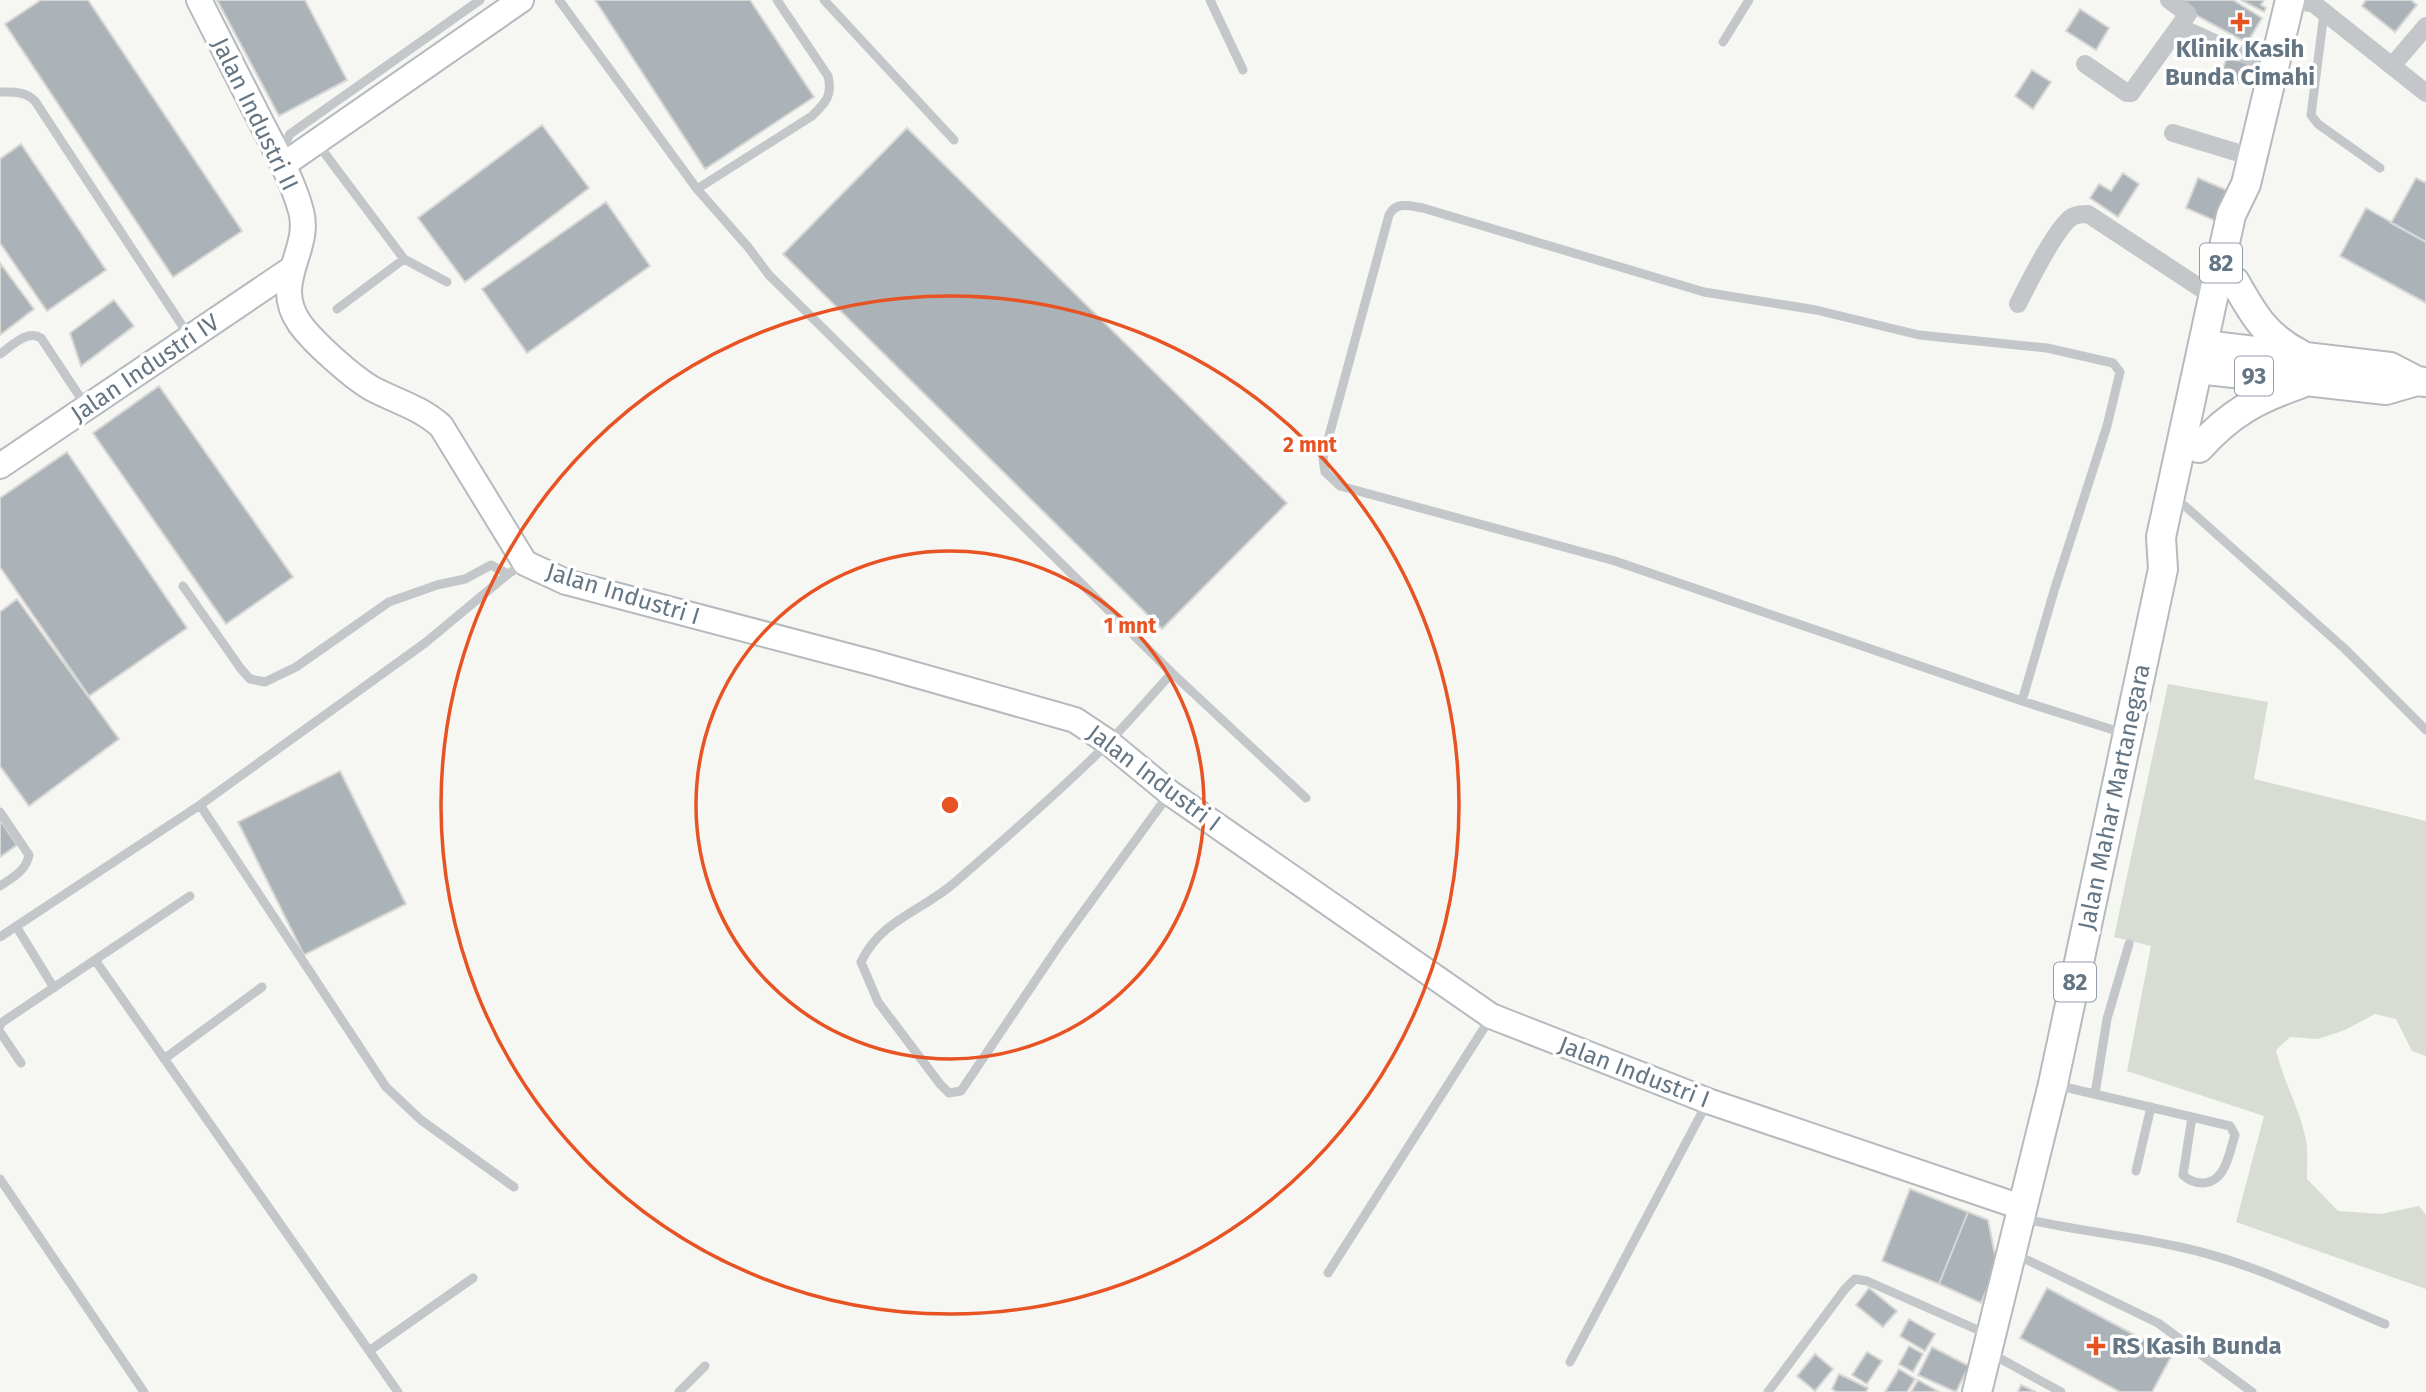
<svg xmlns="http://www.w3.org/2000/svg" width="2426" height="1392" font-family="'Fira Sans',sans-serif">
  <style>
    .green { fill: #d7ddd3 }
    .building { fill: #abb3b9; stroke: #d7d7d5; stroke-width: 2 }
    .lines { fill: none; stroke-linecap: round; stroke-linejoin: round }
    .secondary-casing { stroke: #b5babf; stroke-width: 28 }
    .primary-casing { stroke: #b6babe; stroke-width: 32 }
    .lane { stroke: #c3c7ca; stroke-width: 9 }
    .street { stroke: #c3c7ca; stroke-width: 18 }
    .secondary { stroke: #fff; stroke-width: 24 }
    .primary { stroke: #fff; stroke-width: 28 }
    .ring { fill: none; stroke: #e75322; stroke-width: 3.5 }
    .poi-dot { fill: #e75322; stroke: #fff; stroke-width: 2.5 }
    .labels { text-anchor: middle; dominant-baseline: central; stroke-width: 7; stroke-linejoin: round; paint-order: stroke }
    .shield { fill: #fff; stroke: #929ea9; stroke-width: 2 }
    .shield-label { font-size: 23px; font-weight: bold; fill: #647584 }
    .poi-label { font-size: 24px; font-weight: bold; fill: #647584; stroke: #fff }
    .street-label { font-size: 24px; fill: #647584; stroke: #fff }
    .centre { fill: #e75322; stroke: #fff; stroke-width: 3.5 }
    .ring-label { font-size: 21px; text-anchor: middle; font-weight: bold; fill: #e75322; stroke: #fff; stroke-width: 7; stroke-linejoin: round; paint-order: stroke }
  </style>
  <rect width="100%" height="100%" fill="#f6f6f2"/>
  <path class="green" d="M2168,684L2268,702L2254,779L2426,821V1056L2412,1051L2396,1019L2375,1014L2345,1030L2318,1039L2290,1037L2276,1050C2283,1081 2300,1109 2306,1140C2308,1152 2307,1166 2307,1179L2338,1211L2381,1214L2419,1206L2426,1215V1289L2236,1222L2264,1116L2127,1071L2151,946L2114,937Z"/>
  <path class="building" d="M41,0H88L242,231L173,277L5,24Z
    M217,0H305L347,80L279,116Z
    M595,0H750L814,97L705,169Z
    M2185,0H2233L2262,18L2247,43L2181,7Z
    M2241,0H2264L2261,5L2266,8L2264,12Z
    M2366,0H2411L2417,5L2395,32L2362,6Z
    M2080,9L2109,28L2096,50L2066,31Z
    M2228,55L2253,63L2245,85L2220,76Z
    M2032,70L2051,82L2033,109L2015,96Z
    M542,125L589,188L465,282L418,218Z
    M907,128L1287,503L1162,629L783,254Z
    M21,144L106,270L47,311L0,243V159Z
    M2123,173L2139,184L2118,217L2090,198L2099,184L2111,191Z
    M2198,178L2231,192L2218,222L2186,208Z
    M2416,178L2426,183V242L2391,223Z
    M606,202L650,266L527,353L482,289Z
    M2366,208L2426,242V303L2340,256Z
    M0,263L34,309L0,335Z
    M114,300L134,326L81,366L70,333Z
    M159,386L293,577L226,624L93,433Z
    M67,452L187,628L89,696L0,567V498Z
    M17,599L119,739L29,806L0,766V612Z
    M340,771L406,904L304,955L238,822Z
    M0,820L17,845L0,857Z
    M1910,1189L1968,1212L1939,1284L1882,1261Z
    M1968,1212L1988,1220L1997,1265L1981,1303L1939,1284Z
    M1869,1288L1897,1311L1883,1327L1856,1305Z
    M2047,1288L2172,1355L2152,1392H2120L2020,1338Z
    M1909,1319L1935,1334L1925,1351L1900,1336Z
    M1909,1346L1923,1354L1913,1372L1899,1364Z
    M1932,1347L1969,1366L1956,1392L1918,1375Z
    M1867,1352L1882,1361L1867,1384L1852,1375Z
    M1815,1354L1833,1369L1815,1391L1797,1376Z
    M1899,1369L1915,1379L1907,1392H1885Z
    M1839,1374L1868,1388L1866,1392H1837L1832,1389Z
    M1918,1380L1939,1392H1911Z
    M2021,1385L2036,1392H2018Z"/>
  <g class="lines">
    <defs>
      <path id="secondary" d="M199,0C220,41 241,82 262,124C276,151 293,181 301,211C312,251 270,282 300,324C314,343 351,376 371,388C395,401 420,407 441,426L525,563L566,582L874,663L1075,720L1108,742L1170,793L1491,1016L1708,1101L2024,1208
        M283,165L521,0
        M0,466L290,270"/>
      <path id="primary" d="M2235,282C2253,314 2266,337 2300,354
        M2204,345L2390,367L2417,381L2426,382
        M2198,369L2386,390L2417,381
        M2199,448C2230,413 2257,399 2300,384
        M1977,1392L2053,1084L2163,569L2161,537L2231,215L2246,184L2290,0"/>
    </defs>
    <use href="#secondary" class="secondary-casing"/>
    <use href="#primary" class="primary-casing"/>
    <path class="lane" d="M559,0L697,189L748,247L769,275L1172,673L1306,798
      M824,0L954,140
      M1210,0L1243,70
      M2324,13L2311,115L2318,124L2380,168
      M1723,42L1749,0
      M0,92C14,92 25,91 35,101L189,336
      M317,143L404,259L447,282
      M281,152L290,134L480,0
      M697,189L812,116C825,103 833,96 828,76L777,0
      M337,309L404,259
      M0,354C12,346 27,329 41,338L86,406
      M2185,506L2345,649L2426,730
      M183,586L241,669L250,679L265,682L296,667L389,602L437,585L465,579L491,565L508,574
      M2022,701L2054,591L2107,426L2120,372L2113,363L2047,348L1919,335L1816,310L1704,292L1423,208C1409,206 1396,201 1389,215L1323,458L1325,472L1340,486L1615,561L2022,701L2123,733
      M1169,794L1060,944L961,1091L949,1093L940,1084L878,1002L861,962C881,920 920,912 953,884C1001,842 1050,800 1096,755C1123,729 1147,700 1172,673
      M200,805L386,1087L421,1120L514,1187
      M0,812L29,855C26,871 12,878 0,886
      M16,926L54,988
      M0,937L200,805L425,643L508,574L524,564
      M95,960L398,1392
      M0,1026L1,1023L190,896
      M0,1032L21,1063
      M164,1059L262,987
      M2056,1085L2230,1126L2235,1135C2229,1153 2226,1182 2203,1183C2195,1183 2189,1181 2183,1175L2192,1117
      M2095,1094L2107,1019L2129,944
      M2136,1171L2151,1107
      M0,1179L144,1392
      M2022,1218C2074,1231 2128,1235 2180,1247C2251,1262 2318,1296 2385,1324
      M2015,1254L2158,1323L2252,1392
      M1328,1273L1491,1017
      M369,1351L473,1278
      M1992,1354L2061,1392
      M1570,1362L1707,1103
      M679,1392L705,1366
      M1768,1392L1845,1289L1855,1279L1867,1281L1987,1334"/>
    <path class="street" d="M2294,0L2314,4L2426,93
      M2179,27L2221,46L2274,65
      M2085,64L2127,93H2131L2188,14L2169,0
      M2392,66L2426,26
      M2173,133L2252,157
      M2018,304C2027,286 2056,227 2072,217C2077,214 2082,214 2088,214L2214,297"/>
    <use href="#secondary" class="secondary"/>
    <use href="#primary" class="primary"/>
  </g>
  <g class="ring">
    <circle cx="950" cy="805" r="254"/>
    <circle cx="950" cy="805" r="509"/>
  </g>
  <g class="poi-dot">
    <path d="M2236.5 11.5h7v7h7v7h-7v7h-7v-7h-7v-7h7z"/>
    <path d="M2092.5 1335.5h7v7h7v7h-7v7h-7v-7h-7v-7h7z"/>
  </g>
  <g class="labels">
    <g class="shield">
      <rect x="2200" y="243.5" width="42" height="39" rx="5"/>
      <rect x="2235" y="356.5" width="38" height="39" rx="5"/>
      <rect x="2054" y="962.5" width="42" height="39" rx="5"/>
    </g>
    <g class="shield-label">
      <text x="2221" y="263">82</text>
      <text x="2254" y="376">93</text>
      <text x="2075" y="982">82</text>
    </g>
    <g class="poi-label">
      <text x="2240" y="49">Klinik Kasih<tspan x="2240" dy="28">Bunda Cimahi</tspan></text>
      <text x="2112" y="1346" text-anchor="start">RS Kasih Bunda</text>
    </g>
    <g class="street-label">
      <text transform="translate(255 114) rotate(64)">Jalan Industri II</text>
      <text transform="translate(145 368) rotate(-34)">Jalan Industri IV</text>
      <text transform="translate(623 594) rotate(17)">Jalan Industri I</text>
      <text transform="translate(1154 778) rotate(37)">Jalan Industri I</text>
      <text transform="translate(2114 797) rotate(-78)">Jalan Mahar Martanegara</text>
      <text transform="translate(1634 1072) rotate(21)">Jalan Industri I</text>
    </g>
  </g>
  <circle cx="950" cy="805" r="10" class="centre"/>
  <g class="ring-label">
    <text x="1310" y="452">2 mnt</text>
    <text x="1130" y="633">1 mnt</text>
  </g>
</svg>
